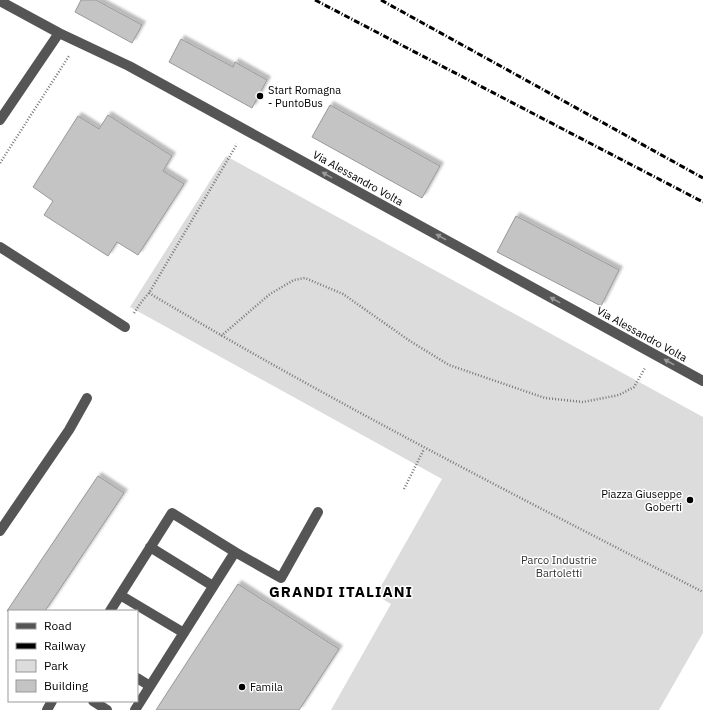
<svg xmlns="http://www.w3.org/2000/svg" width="703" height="710" font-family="'IBM Plex Sans',sans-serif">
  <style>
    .green { fill: #dcdcdc }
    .building { fill: #c4c4c4; stroke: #999; filter: url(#shadow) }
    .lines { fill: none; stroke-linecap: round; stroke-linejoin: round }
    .path { stroke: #777; stroke-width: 2.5; stroke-dasharray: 1 2; stroke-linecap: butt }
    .minor { stroke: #555; stroke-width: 10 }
    .rail { stroke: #000; stroke-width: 3; stroke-dasharray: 6 2 1 2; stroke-linecap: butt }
    .oneway { fill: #999 }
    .poi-dot { fill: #000; stroke: #fff; stroke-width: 1.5 }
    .labels { text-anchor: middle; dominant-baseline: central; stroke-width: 3; stroke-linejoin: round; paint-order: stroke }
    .poi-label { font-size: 11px; fill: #000; stroke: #fff; text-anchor: start }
    .street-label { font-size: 11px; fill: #000; stroke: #fff }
    .park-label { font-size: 11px; fill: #333; stroke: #fff }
    .district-label { font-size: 15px; font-weight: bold; letter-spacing: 1px; fill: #000; stroke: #fff }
  </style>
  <defs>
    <filter id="shadow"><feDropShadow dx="3.5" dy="-3.5" stdDeviation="1" flood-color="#0004"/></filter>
  </defs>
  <rect width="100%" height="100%" fill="#fff"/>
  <path class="green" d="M226,156L703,417V633L659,710H331L391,604L376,595L442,479L130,307Z"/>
  <path class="building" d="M81,0H96L142,25L132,43L75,12Z
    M181,39L233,67L235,62L267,80L252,108L169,62Z
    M330,105L440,166L422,198L312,137Z
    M108,115L172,156L163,171L184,184L138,255L117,242L108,256L44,215L53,201L33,187L78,116L99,129Z
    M516,216L619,270L601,306L497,252Z
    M98,476L124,493L108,517L45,611H7Z
    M238,584L339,649L299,710H156Z"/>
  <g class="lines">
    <path class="path" d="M0,163L69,56
      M149,293C330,401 516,496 703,592
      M134,313L142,301L149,293L237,144
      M221,336L270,294L294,280L305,278L343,294L410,341L449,365L545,398L583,402L619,395L634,387L645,368
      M404,489L424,449"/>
    <path class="minor" d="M0,1L59,33L129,66L703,381
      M0,120L59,33
      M0,247L125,327
      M0,531L69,430L87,398
      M150,547L213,586
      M235,552L281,578L318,512
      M120,595L184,633
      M110,611L172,513L235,552L135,710
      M137,678L150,686
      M93,701L107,710
      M47,710L52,701"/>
    <path class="rail" d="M315,0L703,202
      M381,0L703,178"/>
  </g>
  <defs><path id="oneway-solid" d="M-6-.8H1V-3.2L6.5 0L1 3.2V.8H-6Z"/></defs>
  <g class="oneway">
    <use href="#oneway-solid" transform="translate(327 175) rotate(-151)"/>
    <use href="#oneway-solid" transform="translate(441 237) rotate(-151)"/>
    <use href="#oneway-solid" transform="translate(555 300) rotate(-151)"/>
    <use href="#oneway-solid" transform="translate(669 362) rotate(-151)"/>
  </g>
  <g class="poi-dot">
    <circle cx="260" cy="96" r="4"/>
    <circle cx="690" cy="500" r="4"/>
    <circle cx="242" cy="687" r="4"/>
  </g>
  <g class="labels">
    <g class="poi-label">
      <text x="268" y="90">Start Romagna<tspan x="268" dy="13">- PuntoBus</tspan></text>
      <text x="682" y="494" text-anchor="end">Piazza Giuseppe<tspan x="682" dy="13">Goberti</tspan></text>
      <text x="250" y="687">Famila</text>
    </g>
    <g class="street-label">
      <text transform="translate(358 178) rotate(29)">Via Alessandro Volta</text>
      <text transform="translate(642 334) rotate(29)">Via Alessandro Volta</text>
    </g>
    <g class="park-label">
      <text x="559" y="560">Parco Industrie<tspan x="559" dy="13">Bartoletti</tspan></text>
    </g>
    <g class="district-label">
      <text x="341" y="591">GRANDI ITALIANI</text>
    </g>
  </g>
  <rect x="8" y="610" width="130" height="92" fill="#ffffff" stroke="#999999"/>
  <rect x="16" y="623" width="20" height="6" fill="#555555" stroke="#999999"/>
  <text x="44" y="630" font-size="12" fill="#000000">Road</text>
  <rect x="16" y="643" width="20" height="6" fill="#000000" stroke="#999999"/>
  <text x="44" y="650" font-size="12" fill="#000000">Railway</text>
  <rect x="16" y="660" width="20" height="12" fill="#dcdcdc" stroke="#999999"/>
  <text x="44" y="670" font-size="12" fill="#000000">Park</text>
  <rect x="16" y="680" width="20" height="12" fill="#c4c4c4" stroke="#999999"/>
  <text x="44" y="690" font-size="12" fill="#000000">Building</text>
</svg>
